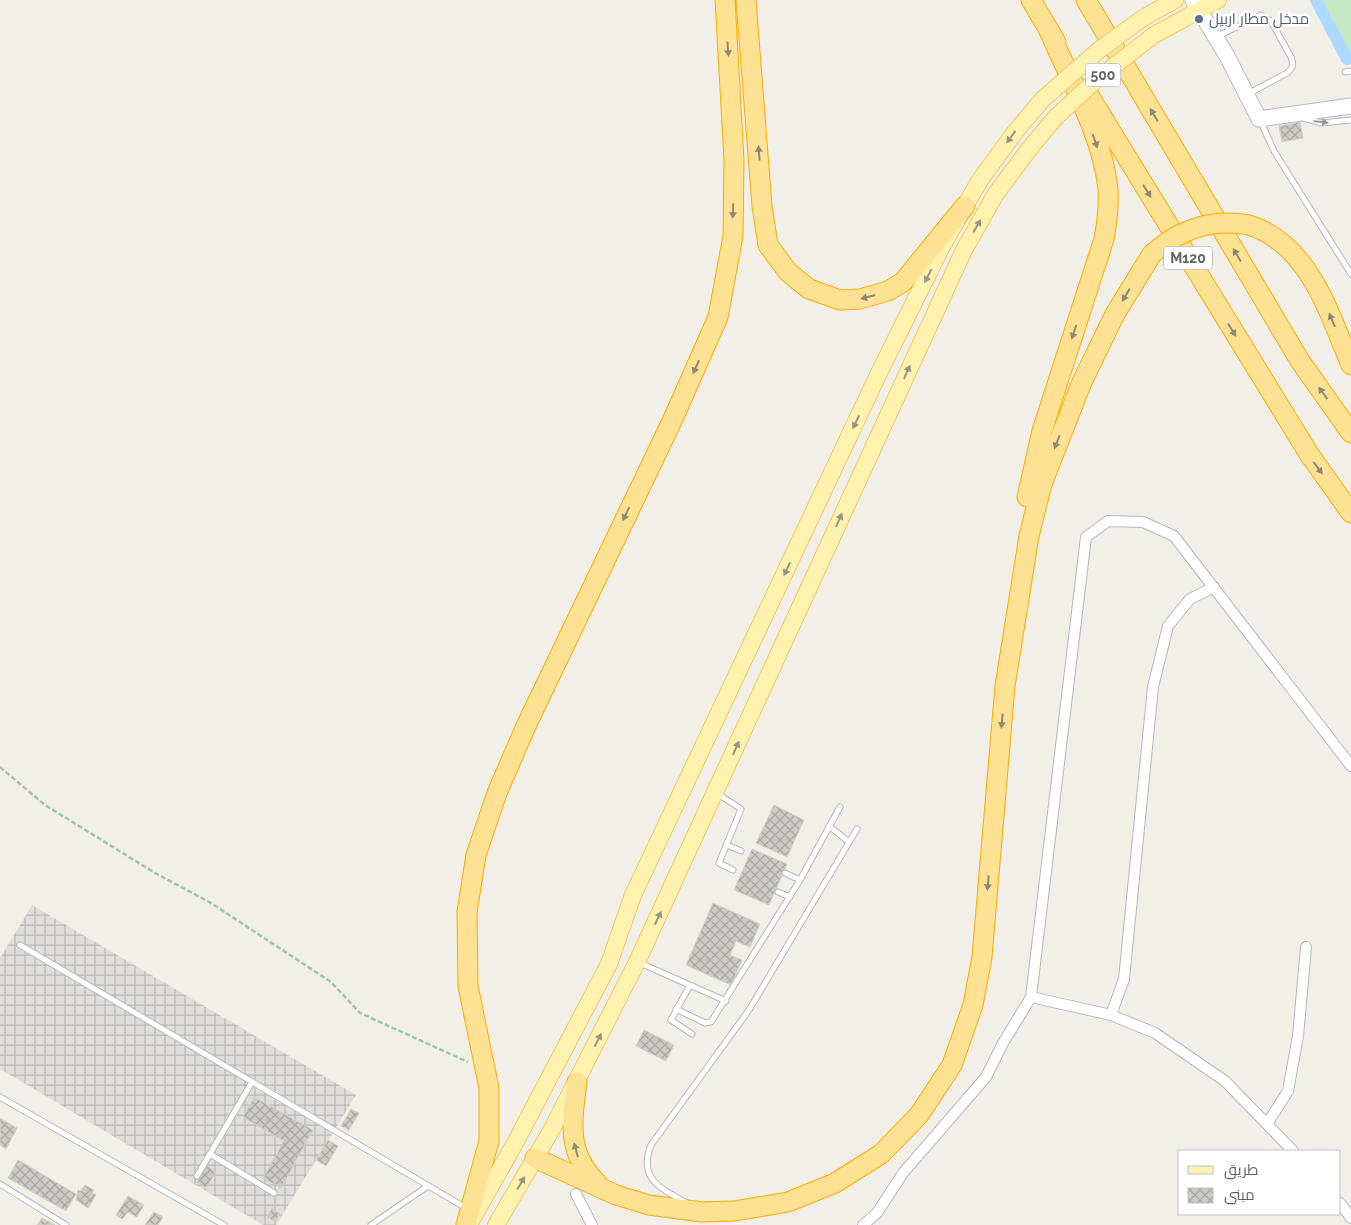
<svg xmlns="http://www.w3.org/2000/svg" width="1351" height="1225" font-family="Raleway,Cairo,sans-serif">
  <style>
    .industrial { fill: url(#industrial-grid) }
    .grass { fill: #c5e8c5 }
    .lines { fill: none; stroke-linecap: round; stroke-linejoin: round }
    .canal { stroke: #aadaff; stroke-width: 12 }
    .building { fill: url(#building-cross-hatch); stroke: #d6d1c6 }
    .lane-casing { stroke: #b5b8bc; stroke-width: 7 }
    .street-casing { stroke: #b5b8bc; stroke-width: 12 }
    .secondary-casing { stroke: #b6babf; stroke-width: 17 }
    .primary-casing { stroke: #f2c960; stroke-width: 18 }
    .highway-casing { stroke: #f9ab00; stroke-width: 21 }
    .path { stroke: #9cc7a9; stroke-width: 2.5; stroke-dasharray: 5 2.5; stroke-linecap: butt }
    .lane { stroke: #fff; stroke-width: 5 }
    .street { stroke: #fff; stroke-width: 10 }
    .secondary { stroke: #fff; stroke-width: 15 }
    .primary { stroke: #fff2af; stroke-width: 16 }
    .highway { stroke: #fde293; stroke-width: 19 }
    .primary-bridge-casing { stroke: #f2c960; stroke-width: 18; stroke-linecap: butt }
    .highway-bridge-casing { stroke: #f9ab00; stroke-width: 21; stroke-linecap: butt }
    .primary-bridge { stroke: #fff2af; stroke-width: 16 }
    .highway-bridge { stroke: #fde293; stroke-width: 19 }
    .oneway { fill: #8e8975 }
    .oneway2 { fill: #979a9d }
    .oneway3 { fill: #979581 }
    .service-dot { fill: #5c6f8a; stroke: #fff; stroke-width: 2 }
    .labels { text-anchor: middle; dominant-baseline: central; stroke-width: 5; stroke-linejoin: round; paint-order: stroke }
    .shield { fill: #fff; stroke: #8f9295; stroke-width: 1 }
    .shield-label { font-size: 14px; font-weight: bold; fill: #5f6368 }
    .service-label { font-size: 15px; fill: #4e5e75; stroke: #fff; text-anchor: start }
  </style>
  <defs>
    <pattern id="industrial-grid" width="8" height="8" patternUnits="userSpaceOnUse" patternTransform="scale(1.25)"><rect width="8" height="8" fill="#e0deda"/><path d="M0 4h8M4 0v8" fill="none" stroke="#b9b8b5"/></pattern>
    <pattern id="building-cross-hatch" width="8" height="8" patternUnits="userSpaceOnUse" patternTransform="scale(1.25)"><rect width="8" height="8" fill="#cccac5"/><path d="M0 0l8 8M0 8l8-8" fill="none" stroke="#a9a8a4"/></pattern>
  </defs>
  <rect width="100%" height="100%" fill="#f1efe8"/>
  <path class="industrial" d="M32,905L356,1095L276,1225H263L0,1069V958Z"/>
  <path class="grass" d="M1323,0H1351V55Z"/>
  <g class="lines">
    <path class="canal" d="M1316,0L1347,59"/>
  </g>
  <path class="building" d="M1300,122L1303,138L1282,142L1279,126Z
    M774,805L804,820L787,857L756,843Z
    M752,849L787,864L769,905L734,890Z
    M713,903L760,924L750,947L736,941L730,955L742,960L731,985L686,965Z
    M644,1030L674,1045L666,1061L636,1046Z
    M254,1097L313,1130L281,1188L263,1178L284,1141L243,1117Z
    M351,1109L359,1113L349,1130L341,1126Z
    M0,1118L17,1128L6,1149L0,1145Z
    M328,1140L338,1146L326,1166L316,1160Z
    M18,1160L76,1194L66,1211L8,1178Z
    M207,1166L216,1172L206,1188L197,1182Z
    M85,1185L94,1190L92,1193L96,1195L88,1208L76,1200L78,1190L81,1191Z
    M128,1196L144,1205L137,1217L128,1212L122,1219L116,1215Z
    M272,1208L280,1214L275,1222L267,1217Z
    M154,1212L163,1217L158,1225H145Z
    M42,1218L55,1225H37Z"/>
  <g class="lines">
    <defs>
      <path id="lane" d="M1216,37L1261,15L1271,21L1291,57C1294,64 1293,68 1287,73L1248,94
        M1345,72L1351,71
        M1303,118L1322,123L1351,120
        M1260,120L1274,151L1351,274
        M718,794L741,809L719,863L733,870
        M829,826L849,842
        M727,845L741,851
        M785,873L800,880
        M778,892L790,897
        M20,945L466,1208
        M640,963L726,1001
        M690,985L671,1020L692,1034
        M676,1009L705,1023L711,1022L800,880L840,807
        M0,1097L224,1225
        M210,1154L274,1193
        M197,1176L252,1082
        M0,1184L66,1225
        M687,1203C660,1188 638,1179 651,1145L749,1010L857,829
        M371,1225L428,1186"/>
      <path id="street" d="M1031,997L1111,1015L1155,1033L1225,1081L1293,1151
        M1111,1015L1124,979L1153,687L1168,626L1190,599L1214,587
        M1267,1124L1288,1091L1298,1036L1306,947
        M576,1194L592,1225
        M1340,1203L1351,1218
        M863,1225L877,1213L903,1173L986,1077L1003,1043L1031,997L1086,537L1108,521L1143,522L1174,536L1351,766"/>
      <path id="secondary" d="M1193,0L1227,56L1259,119L1351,106"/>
      <path id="primary" d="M1143,18L1175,0
        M1154,35L1218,0
        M471,1221L514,1145L609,964L633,895L877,377L942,246L980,180L1015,132L1043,99
        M496,1225L552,1129L637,962L964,250L995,195L1030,148L1055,118"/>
      <path id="highway" d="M746,0L762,206L768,245L788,272L809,289L840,300L860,299L888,291L903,282L965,206
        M1031,0L1056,42
        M1086,0L1300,361L1351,433
        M1085,89L1309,454L1351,513
        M1249,225C1309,244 1329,313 1351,365
        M1027,497L1042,431L1104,239C1107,223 1109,206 1108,189C1103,137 1070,79 1049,31
        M577,1082C572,1122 566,1152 597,1183
        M535,1158L616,1195L649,1205L702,1212L734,1211L788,1202L835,1183L881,1154L919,1115L952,1065L973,1005L982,957L1005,686L1029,536L1042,484L1082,382L1115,314L1152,254
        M466,1225L489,1141V1088L468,986L467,912L476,855L497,793L526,726L673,419L718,317L733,236L734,160L725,0"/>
    </defs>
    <use href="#lane" class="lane-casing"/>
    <use href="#street" class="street-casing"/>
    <use href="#secondary" class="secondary-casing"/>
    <use href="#primary" class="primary-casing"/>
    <use href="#highway" class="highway-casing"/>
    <path class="path" d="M0,767L45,805L155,873L211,903L331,982L360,1013L468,1062"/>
    <use href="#lane" class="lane"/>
    <use href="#street" class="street"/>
    <use href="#secondary" class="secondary"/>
    <use href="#primary" class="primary"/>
    <use href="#highway" class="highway"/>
    <defs>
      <path id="primary-bridge" d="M1043,99L1099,50L1143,18
        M1055,118L1096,80L1154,35"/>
      <path id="highway-bridge" d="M1152,254C1180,229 1212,218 1249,225"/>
    </defs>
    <use href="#primary-bridge" class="primary-bridge-casing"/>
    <use href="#highway-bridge" class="highway-bridge-casing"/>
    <use href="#primary-bridge" class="primary-bridge"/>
    <use href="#highway-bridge" class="highway-bridge"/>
  </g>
  <defs><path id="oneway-solid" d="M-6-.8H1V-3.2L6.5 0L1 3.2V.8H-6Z" transform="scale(1.25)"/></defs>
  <g class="oneway">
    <use href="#oneway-solid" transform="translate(728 49) rotate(86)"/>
    <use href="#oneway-solid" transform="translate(1154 115) rotate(-121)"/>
    <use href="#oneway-solid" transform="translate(1095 141) rotate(71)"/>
    <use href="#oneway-solid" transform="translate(759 153) rotate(-94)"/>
    <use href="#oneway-solid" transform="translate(1147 191) rotate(58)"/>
    <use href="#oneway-solid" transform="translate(733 211) rotate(91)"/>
    <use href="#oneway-solid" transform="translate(1237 255) rotate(-121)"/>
    <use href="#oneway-solid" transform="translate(1126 295) rotate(120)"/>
    <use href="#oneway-solid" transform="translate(868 297) rotate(165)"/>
    <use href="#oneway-solid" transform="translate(1332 320) rotate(-113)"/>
    <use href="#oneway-solid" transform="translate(1232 330) rotate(58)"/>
    <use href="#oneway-solid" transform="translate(1074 332) rotate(108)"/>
    <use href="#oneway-solid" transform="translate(696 367) rotate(114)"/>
    <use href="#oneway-solid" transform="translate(1323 393) rotate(-126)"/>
    <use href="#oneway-solid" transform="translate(1057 442) rotate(111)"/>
    <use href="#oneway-solid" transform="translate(1318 468) rotate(54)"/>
    <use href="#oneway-solid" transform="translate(626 514) rotate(116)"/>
    <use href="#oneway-solid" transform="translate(1002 721) rotate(95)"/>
    <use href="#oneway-solid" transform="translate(988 883) rotate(95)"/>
    <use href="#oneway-solid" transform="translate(576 1150) rotate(-105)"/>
  </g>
  <use class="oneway2" href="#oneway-solid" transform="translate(1321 122) rotate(5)"/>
  <g class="oneway3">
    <use href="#oneway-solid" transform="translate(1011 137) rotate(126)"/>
    <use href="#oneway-solid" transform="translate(977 226) rotate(-60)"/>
    <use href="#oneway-solid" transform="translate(928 276) rotate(117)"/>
    <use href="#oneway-solid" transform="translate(907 372) rotate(-66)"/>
    <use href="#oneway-solid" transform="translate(856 422) rotate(115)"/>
    <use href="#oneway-solid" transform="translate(839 520) rotate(-66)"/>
    <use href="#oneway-solid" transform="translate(787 569) rotate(115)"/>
    <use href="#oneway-solid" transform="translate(736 748) rotate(-66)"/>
    <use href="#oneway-solid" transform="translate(658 918) rotate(-65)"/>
    <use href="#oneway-solid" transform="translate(598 1040) rotate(-63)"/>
    <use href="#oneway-solid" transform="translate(521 1183) rotate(-60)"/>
  </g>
  <circle class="service-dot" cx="1199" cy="19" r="5"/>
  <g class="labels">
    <g class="shield">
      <rect x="1085.5" y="63.5" width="35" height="23" rx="4"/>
      <rect x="1164" y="246.5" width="48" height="23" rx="4"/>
    </g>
    <g class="shield-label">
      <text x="1103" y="75">500</text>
      <text x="1188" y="258">M120</text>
    </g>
    <g class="service-label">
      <text x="1209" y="19">مدخل مطار اربيل</text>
    </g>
  </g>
  <rect x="1178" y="1150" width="162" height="65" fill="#ffffff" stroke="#bfc1c3"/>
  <rect x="1188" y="1166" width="25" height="8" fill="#fff2af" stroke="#bfc1c3"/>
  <text x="1224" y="1175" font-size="15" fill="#5f6368">طريق</text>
  <rect x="1188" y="1188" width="25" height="15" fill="url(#building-cross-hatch)" stroke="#bfc1c3"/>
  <text x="1224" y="1200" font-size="15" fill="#5f6368">مبنى</text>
</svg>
